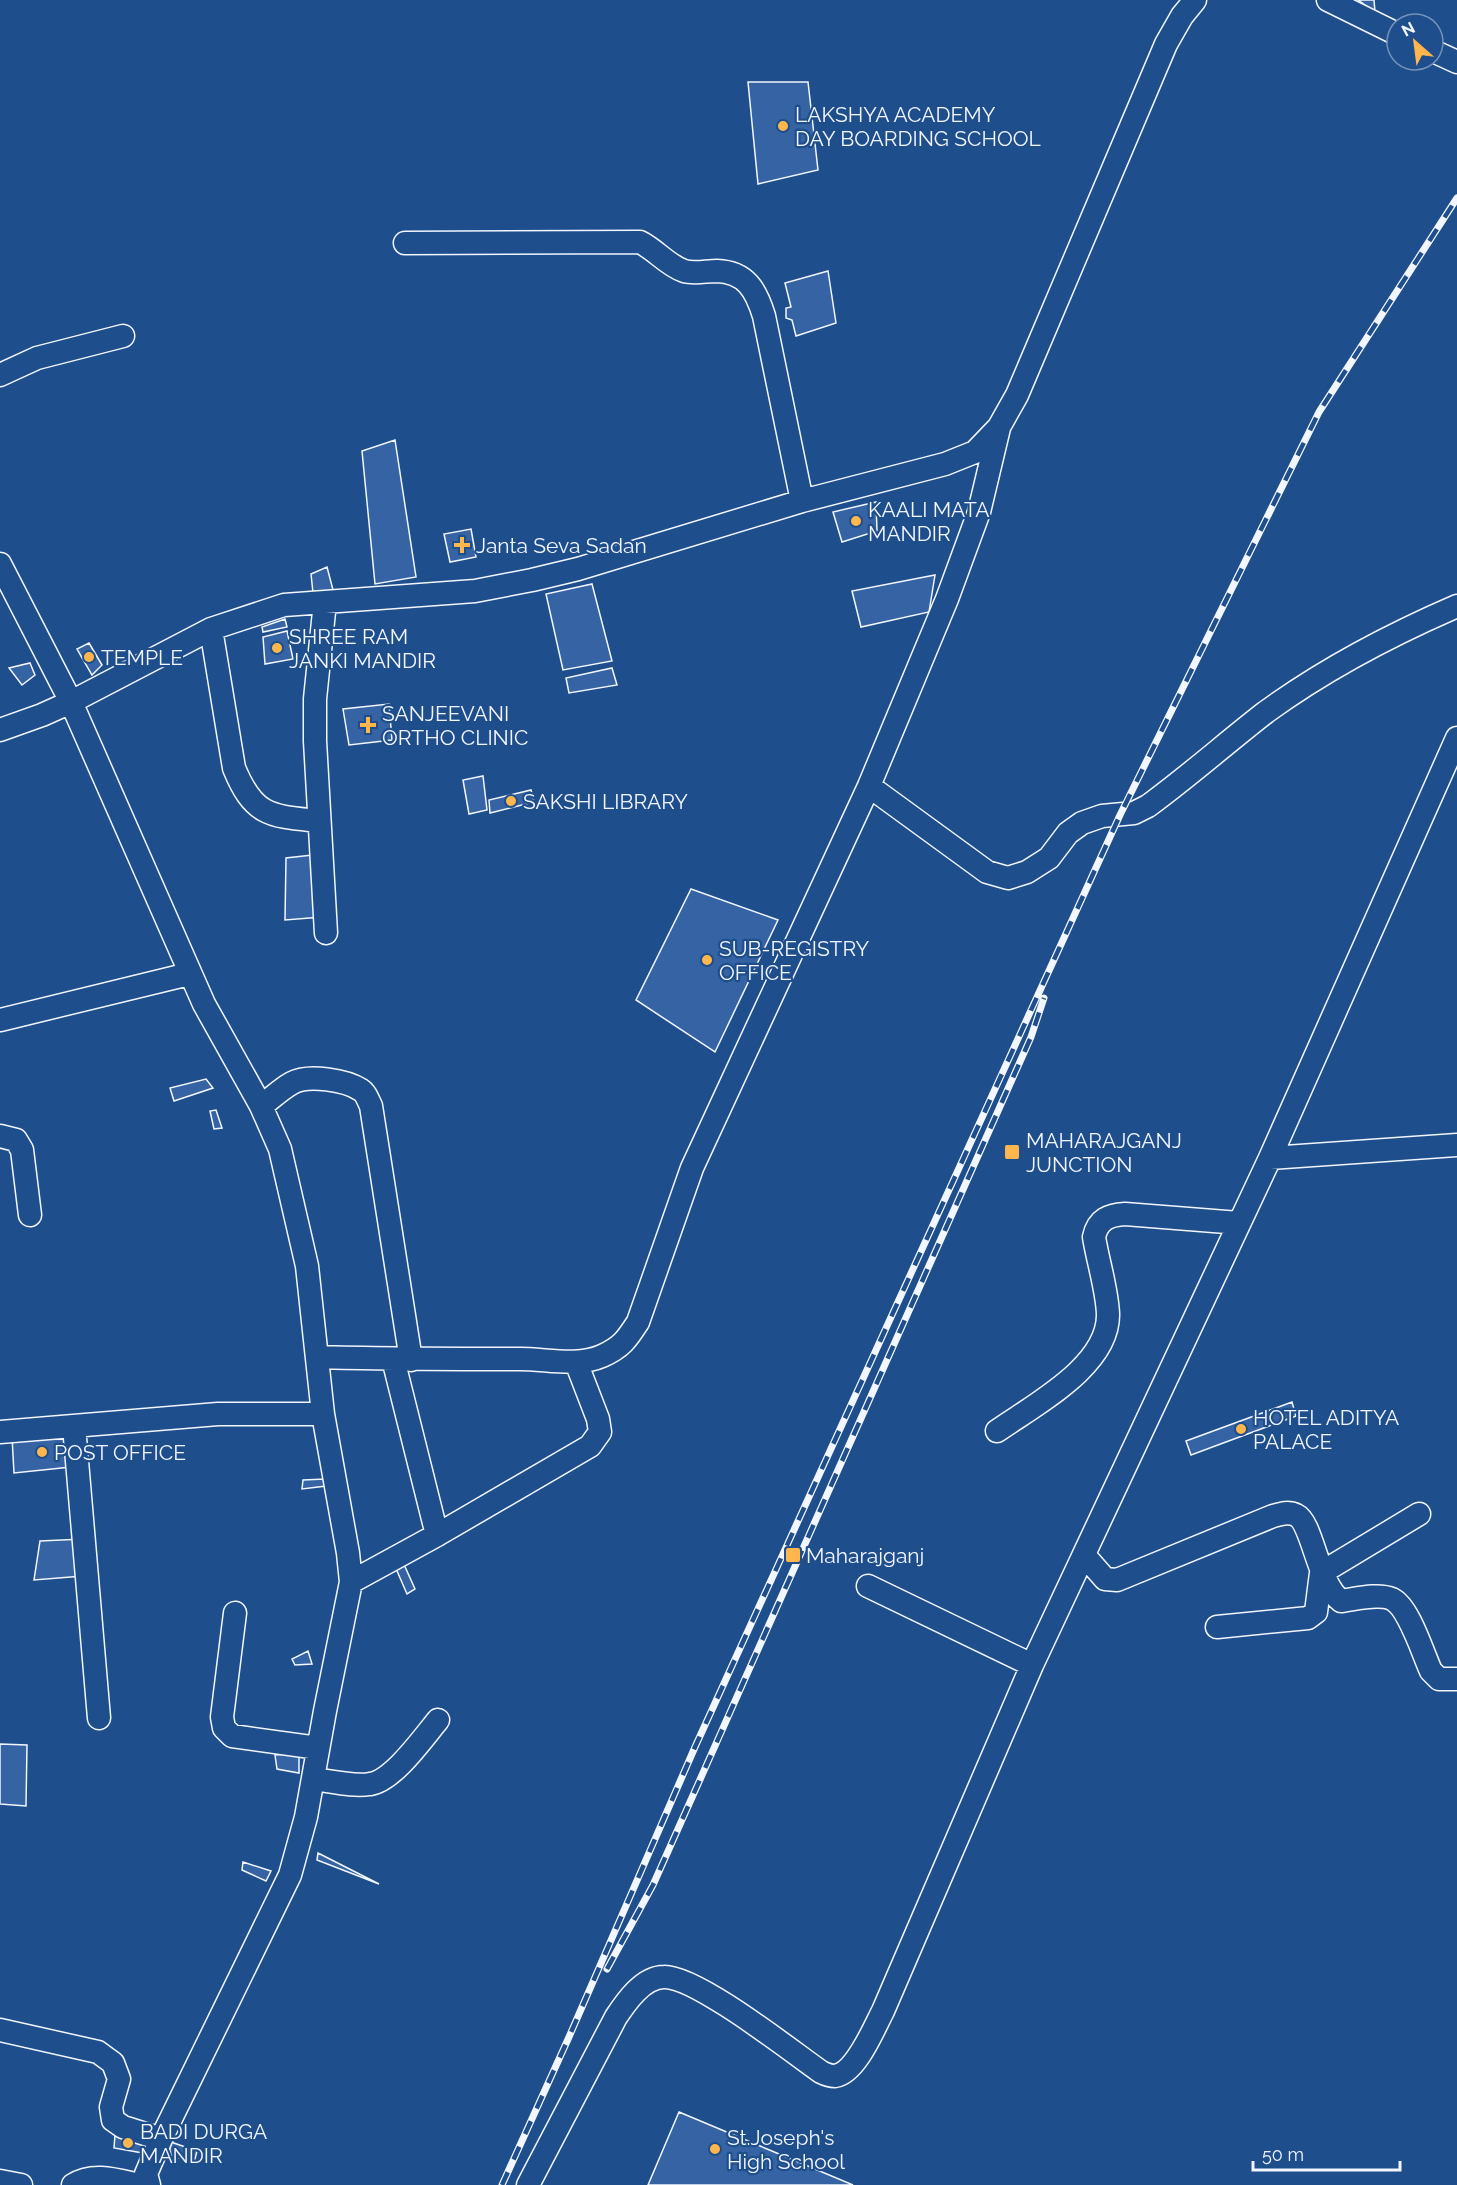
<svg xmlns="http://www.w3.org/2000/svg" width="1457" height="2185" font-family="Raleway,sans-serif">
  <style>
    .building { fill: #3563a3; stroke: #f2f6ff; stroke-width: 1.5 }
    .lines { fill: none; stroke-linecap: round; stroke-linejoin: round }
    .minor-casing { stroke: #f2f6ff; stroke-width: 25 }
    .minor { stroke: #1f4e8c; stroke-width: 22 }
    .rail-casing { stroke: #f2f6ff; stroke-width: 7 }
    .rail { stroke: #1f4e8c; stroke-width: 4.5; stroke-dasharray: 14; stroke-linecap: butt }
    .poi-dot { fill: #ffb74d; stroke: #1f4e8c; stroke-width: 2 }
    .labels { text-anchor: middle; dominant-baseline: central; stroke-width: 4.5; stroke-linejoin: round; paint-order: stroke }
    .poi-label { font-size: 21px; fill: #f2f6ff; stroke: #1f4e8c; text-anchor: start }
  </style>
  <rect width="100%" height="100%" fill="#1f4e8c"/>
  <path class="building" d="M1358,0H1374L1375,12Z
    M748,82H808L818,170L758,184Z
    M828,271L836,323L796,336L792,320L786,318V308L791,307L785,283Z
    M395,440L416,577L375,584L362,451Z
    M876,502L877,531L842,542L833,512Z
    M471,529L476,557L450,562L444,534Z
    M327,567L333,590L313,593L311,574Z
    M935,575L929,612L861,627L852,591Z
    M592,584L612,661L563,670L546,594Z
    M285,619L287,627L263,632L262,627Z
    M287,631L293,659L265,664L263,637Z
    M89,643L102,665L92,675L77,649Z
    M30,663L35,675L22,685L9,668Z
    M612,668L617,685L569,693L566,678Z
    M389,704L392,740L349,745L343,709Z
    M483,776L487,810L469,814L463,780Z
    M531,790L534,802L490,813L489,800Z
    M321,854L322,917L285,920L286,858Z
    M691,889L778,920L715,1052L636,1000Z
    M206,1079L213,1088L174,1101L170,1088Z
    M216,1110L222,1128L214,1129L210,1111Z
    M1292,1402L1296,1416L1191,1455L1186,1441Z
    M70,1432L71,1467L14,1473L12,1437Z
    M325,1479L326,1486L302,1489L303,1480Z
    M83,1539V1576L34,1580L40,1541Z
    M402,1560L415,1589L407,1594L394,1564Z
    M308,1651L312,1664L295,1665L292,1659Z
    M0,1744L27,1745L26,1806L0,1804Z
    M299,1753V1773L277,1769L275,1755Z
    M318,1853L379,1884L317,1860Z
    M243,1862L271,1871L266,1881L242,1870Z
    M679,2112L853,2185H648Z
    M115,2135L141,2139L143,2153L114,2148Z
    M168,2141L197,2151L194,2163L171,2155Z"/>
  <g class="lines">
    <defs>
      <path id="minor" d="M1328,0L1397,34
        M1433,51L1457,62
        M405,243L640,242C656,250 667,265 684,271C694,274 706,271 717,271C746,272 756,290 764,316L802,501
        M0,375L37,358L123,336
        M0,564L71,702L204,1004L261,1106L280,1149L307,1266L323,1414L348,1553L351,1582L325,1711L306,1817L290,1875L161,2139L146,2174L149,2185
        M325,602L315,699V741L326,933
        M211,629L234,768C254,817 271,816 319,821
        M0,730L42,715L71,702L211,629L284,605L475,591L532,580L578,569L802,501L945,464L975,452L999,427L1017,395L1166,44L1182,16L1195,0
        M869,786L987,872L1008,878L1027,872L1049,858L1068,833L1082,823L1102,816L1134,813L1148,806C1189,776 1226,743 1266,712C1325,669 1390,635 1457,606
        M0,1020L189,974
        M261,1106C271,1099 281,1089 292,1083C308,1074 346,1080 361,1090C366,1093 368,1100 371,1106L411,1360
        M0,1136L16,1140L22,1150L30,1215
        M1270,1158L1457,1145
        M317,1357C384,1359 452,1359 520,1359C547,1359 577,1367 602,1356C622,1347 627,1339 638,1322L692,1168L869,786L947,599L979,512L999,428
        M393,1359L437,1535
        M74,1426L99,1718
        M997,1431C1034,1405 1109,1366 1108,1314C1107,1289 1098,1262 1094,1237C1098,1219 1109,1215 1125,1214L1239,1223
        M0,1432L218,1414H323
        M1084,1555L1105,1579L1117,1580L1273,1516C1280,1514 1288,1511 1296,1515C1313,1523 1317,1583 1341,1601C1356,1599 1378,1593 1392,1599C1409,1607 1423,1654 1431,1671L1439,1679H1457
        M351,1582L437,1535L590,1446L600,1432L598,1419L576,1362
        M868,1586L1032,1665
        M235,1613L222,1717L224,1728L232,1736L318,1748
        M1217,1627L1308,1618L1316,1612L1321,1573L1419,1514
        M313,1779C331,1781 352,1787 370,1784C393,1781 423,1738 438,1720
        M0,2030L98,2052L113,2063L119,2079L111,2107L113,2120L123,2127L161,2139
        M0,2181L21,2185
        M73,2185C93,2172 117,2180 139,2185
        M528,2185L616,2017C626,2002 643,1977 664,1977C696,1976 791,2051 821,2072C825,2074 831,2076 835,2076C856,2073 874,2028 883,2011L1032,1665L1270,1158L1457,738"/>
    </defs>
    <use href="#minor" class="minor-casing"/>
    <use href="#minor" class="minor"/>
    <defs>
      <path id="rail" d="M607,1969L653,1885L1031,1037L1044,998
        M502,2185L569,2037L695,1747L1120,815L1319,412L1457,198"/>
    </defs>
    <use href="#rail" class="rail-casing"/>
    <use href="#rail" class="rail"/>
  </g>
  <g class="poi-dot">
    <circle cx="783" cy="126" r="6"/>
    <circle cx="856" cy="521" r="6"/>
    <path d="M459 536h6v6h6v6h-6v6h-6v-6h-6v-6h6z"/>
    <circle cx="277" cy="648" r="6"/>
    <circle cx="89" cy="657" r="6"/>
    <path d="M365 716h6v6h6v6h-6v6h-6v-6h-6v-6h6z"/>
    <circle cx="511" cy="801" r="6"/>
    <circle cx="707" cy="960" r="6"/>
    <rect x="1004" y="1144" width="16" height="16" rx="3"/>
    <circle cx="1241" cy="1429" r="6"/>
    <circle cx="42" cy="1452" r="6"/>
    <rect x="785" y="1547" width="16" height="16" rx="3"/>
    <circle cx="128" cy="2143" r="6"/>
    <circle cx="715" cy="2149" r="6"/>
  </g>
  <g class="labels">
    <g class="poi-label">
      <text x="795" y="114">LAKSHYA ACADEMY<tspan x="795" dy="24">DAY BOARDING SCHOOL</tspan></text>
      <text x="868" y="509">KAALI MATA<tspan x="868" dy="24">MANDIR</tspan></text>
      <text x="476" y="545">Janta Seva Sadan</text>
      <text x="289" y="636">SHREE RAM<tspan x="289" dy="24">JANKI MANDIR</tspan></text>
      <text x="101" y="657">TEMPLE</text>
      <text x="382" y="713">SANJEEVANI<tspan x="382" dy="24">ORTHO CLINIC</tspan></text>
      <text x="523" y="801">SAKSHI LIBRARY</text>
      <text x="719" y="948">SUB-REGISTRY<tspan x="719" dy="24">OFFICE</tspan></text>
      <text x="1026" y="1140">MAHARAJGANJ<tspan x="1026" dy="24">JUNCTION</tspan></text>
      <text x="1253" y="1417">HOTEL ADITYA<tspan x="1253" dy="24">PALACE</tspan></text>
      <text x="54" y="1452">POST OFFICE</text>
      <text x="806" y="1555">Maharajganj</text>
      <text x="140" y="2131">BADI DURGA<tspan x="140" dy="24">MANDIR</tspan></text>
      <text x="727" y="2137">St.Joseph's<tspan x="727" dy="24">High School</tspan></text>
    </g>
  </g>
  <g transform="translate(1415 42) rotate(332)"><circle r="28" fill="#1f4e8c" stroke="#7391ba" stroke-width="1.5"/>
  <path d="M0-4.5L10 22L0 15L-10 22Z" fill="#ffb74d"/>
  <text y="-9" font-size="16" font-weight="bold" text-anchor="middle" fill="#f2f6ff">N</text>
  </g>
  <path d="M1253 2161v9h147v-9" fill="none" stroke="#f2f6ff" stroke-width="3"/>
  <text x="1262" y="2161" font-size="18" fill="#f2f6ff" stroke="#1f4e8c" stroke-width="4.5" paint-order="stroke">50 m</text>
</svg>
